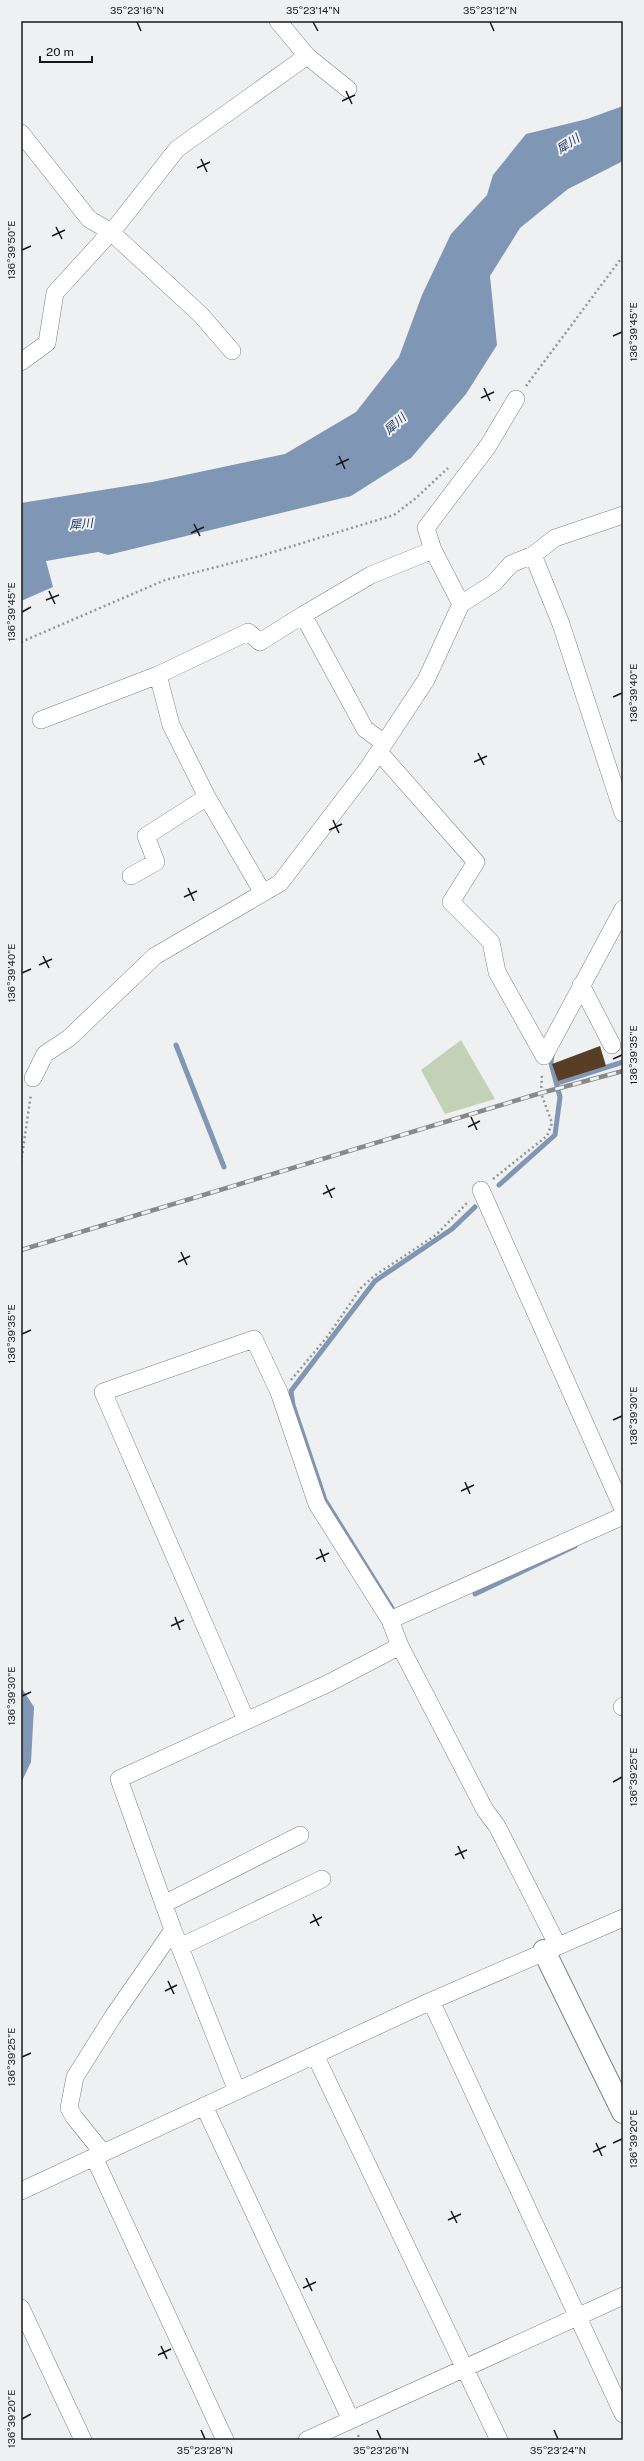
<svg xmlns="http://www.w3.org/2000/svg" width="644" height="2461" font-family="'Public Sans','Noto Sans JP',sans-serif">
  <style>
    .green { fill: #c3d1b7 }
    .water { fill: #8096b5 }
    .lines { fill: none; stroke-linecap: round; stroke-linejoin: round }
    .stream { stroke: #8096b5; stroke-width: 5 }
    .building { fill: #573e24 }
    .minor-casing { stroke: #818284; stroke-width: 18 }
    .tertiary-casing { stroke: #818284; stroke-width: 24 }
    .path { stroke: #959596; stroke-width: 2.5; stroke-dasharray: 2 3; stroke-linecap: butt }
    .minor { stroke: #fff; stroke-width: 17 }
    .tertiary { stroke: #fff; stroke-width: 22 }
    .rail-casing { stroke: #888989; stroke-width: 4.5 }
    .rail { stroke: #eff0f1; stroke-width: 3; stroke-dasharray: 9; stroke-linecap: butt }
    .ticks { fill: none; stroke: #181818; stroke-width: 1.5 }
    .labels { text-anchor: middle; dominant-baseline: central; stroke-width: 4; stroke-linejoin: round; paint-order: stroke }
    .water-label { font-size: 12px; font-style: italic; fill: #12305a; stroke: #eff0f1 }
    .neatline { fill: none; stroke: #181818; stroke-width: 1.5 }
    .ticks-label { font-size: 10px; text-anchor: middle; fill: #181818 }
  </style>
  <rect width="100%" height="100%" fill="#eff0f1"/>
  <path class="green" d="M461,1040L495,1099L445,1114L421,1070Z"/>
  <path class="water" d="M623,106V161L568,189L520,228L490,276L497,345L466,394L411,458L351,496L108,555L98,552L46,561L53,587L21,601V503L152,482L285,454L356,412L399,357L422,295L451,234L487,195L493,175L526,134L587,119Z
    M21,1687L34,1707L31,1762L21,1783Z"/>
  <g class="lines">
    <path class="stream" d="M176,1045L224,1167
      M557,1083L623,1062
      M499,1185L555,1135L560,1097L551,1063L552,1055
      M475,1594L575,1546
      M392,1608L325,1500L293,1405L291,1391L375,1281L452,1229L475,1207"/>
  </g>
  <path class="building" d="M600,1046L606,1066L558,1081L552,1064Z"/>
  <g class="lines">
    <defs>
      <path id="minor" d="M278,21L307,56L348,89
        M21,133L89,219L111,232L201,315L232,351
        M21,362L47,343L55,293L119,223L177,149L307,56
        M533,555L561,624L623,813
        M461,604L433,550L426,528L488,446L516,399
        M303,615L371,575L433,550
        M158,675L171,725L207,797L263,893
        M41,720L158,675L248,632L260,642L303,615L365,729L384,743
        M379,752L476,862L451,902L491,942L497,972L544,1056
        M131,876L156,862L146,836L207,797
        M581,985L612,1045
        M544,1056L623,909
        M33,1078L45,1054L69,1038L155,956L280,883L368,768L426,680L461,604L494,583L511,564L533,555L555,538L623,515
        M481,1190L623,1509
        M390,1620L623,1516
        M622,1707L623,1706
        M246,1720L103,1392L254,1339L279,1392L317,1504L390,1620L400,1646L485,1810L497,1826L558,1946
        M164,1904L300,1835
        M180,1947L322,1879
        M431,2001L623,2414
        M315,2055L499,2440
        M237,2091L173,1930L119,1779L329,1683L400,1646
        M204,2106L351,2420
        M103,2153L74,2117L69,2108L75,2077L112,2018L173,1930
        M94,2157L225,2440
        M21,2191L431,2001L623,1918
        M21,2308L83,2440
        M307,2440L623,2296"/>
      <path id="tertiary" d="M544,1951L623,2112"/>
    </defs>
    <use href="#minor" class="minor-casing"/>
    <use href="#tertiary" class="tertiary-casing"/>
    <path class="path" d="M526,386L623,256
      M21,642L165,580L260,556L394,515L416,498L448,468
      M21,1163L31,1094
      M493,1179L547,1136L552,1123L541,1093L542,1073
      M291,1380L327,1337L361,1288L374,1276L436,1235L469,1201
      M358,2435L360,2440"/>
    <use href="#minor" class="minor"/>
    <use href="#tertiary" class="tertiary"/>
    <defs>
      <path id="rail" d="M21,1250L541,1093L623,1071"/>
    </defs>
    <use href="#rail" class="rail-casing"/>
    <use href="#rail" class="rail"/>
  </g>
  <path class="ticks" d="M137,22L141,31M313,22L318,31M490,22L494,31M346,91L352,104M342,101L355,95M201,159L207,172M197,168L210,162M56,227L62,239M52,236L65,230M22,250L31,246M613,336L622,332M484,388L490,401M481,398L494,392M339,456L345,469M336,465L349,459M194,524L200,536M191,533L204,527M49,591L55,604M46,600L59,595M22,612L31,607M613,697L622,693M478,753L484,765M474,762L487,756M333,820L339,833M329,830L342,824M188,888L194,901M184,897L197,891M43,956L49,968M39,965L52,959M22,973L31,969M613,1059L622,1055M471,1117L477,1130M468,1127L480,1121M326,1185L332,1198M323,1194L335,1188M181,1252L187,1265M178,1262L190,1256M22,1334L31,1330M613,1420L622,1416M465,1482L470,1494M461,1491L474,1485M320,1549L325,1562M316,1559L329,1553M175,1617L180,1630M171,1626L184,1620M22,1696L31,1692M613,1782L622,1777M458,1846L464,1859M455,1855L467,1850M313,1914L319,1926M310,1923L322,1917M168,1981L174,1994M165,1991L177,1985M22,2057L31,2053M596,2143L602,2156M613,2143L622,2139M593,2152L606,2146M451,2211L457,2223M448,2220L461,2214M306,2278L312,2291M303,2288L316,2282M161,2346L167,2359M158,2355L171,2349M22,2419L31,2414M201,2430L205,2439M377,2430L381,2439M554,2430L558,2439"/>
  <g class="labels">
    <g class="water-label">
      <text transform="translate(568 144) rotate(-33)">犀川</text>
      <text transform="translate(395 424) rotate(-42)">犀川</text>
      <text transform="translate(81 524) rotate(-5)">犀川</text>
    </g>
  </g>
  <rect width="644" height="2461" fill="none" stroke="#eff0f1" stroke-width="44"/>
  <path d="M40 56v6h52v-6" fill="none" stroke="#181818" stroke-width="2"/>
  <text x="46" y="56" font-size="12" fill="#181818" stroke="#eff0f1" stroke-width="3" paint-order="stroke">20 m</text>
  <rect x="22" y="22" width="600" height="2417" class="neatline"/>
  <g class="ticks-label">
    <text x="137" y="14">35°23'16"N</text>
    <text x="313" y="14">35°23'14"N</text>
    <text x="490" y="14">35°23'12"N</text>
    <text transform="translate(11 250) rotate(-90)" y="4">136°39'50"E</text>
    <text transform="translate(633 332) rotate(-90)" y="4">136°39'45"E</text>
    <text transform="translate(11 612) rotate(-90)" y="4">136°39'45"E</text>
    <text transform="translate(633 693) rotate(-90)" y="4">136°39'40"E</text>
    <text transform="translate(11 973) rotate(-90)" y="4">136°39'40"E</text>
    <text transform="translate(633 1055) rotate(-90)" y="4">136°39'35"E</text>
    <text transform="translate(11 1334) rotate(-90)" y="4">136°39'35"E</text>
    <text transform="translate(633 1416) rotate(-90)" y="4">136°39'30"E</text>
    <text transform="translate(11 1696) rotate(-90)" y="4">136°39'30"E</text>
    <text transform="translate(633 1777) rotate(-90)" y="4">136°39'25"E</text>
    <text transform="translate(11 2057) rotate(-90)" y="4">136°39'25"E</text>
    <text transform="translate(633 2139) rotate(-90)" y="4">136°39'20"E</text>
    <text transform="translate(11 2419) rotate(-90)" y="4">136°39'20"E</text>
    <text x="205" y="2454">35°23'28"N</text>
    <text x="381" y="2454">35°23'26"N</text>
    <text x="558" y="2454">35°23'24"N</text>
  </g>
</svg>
